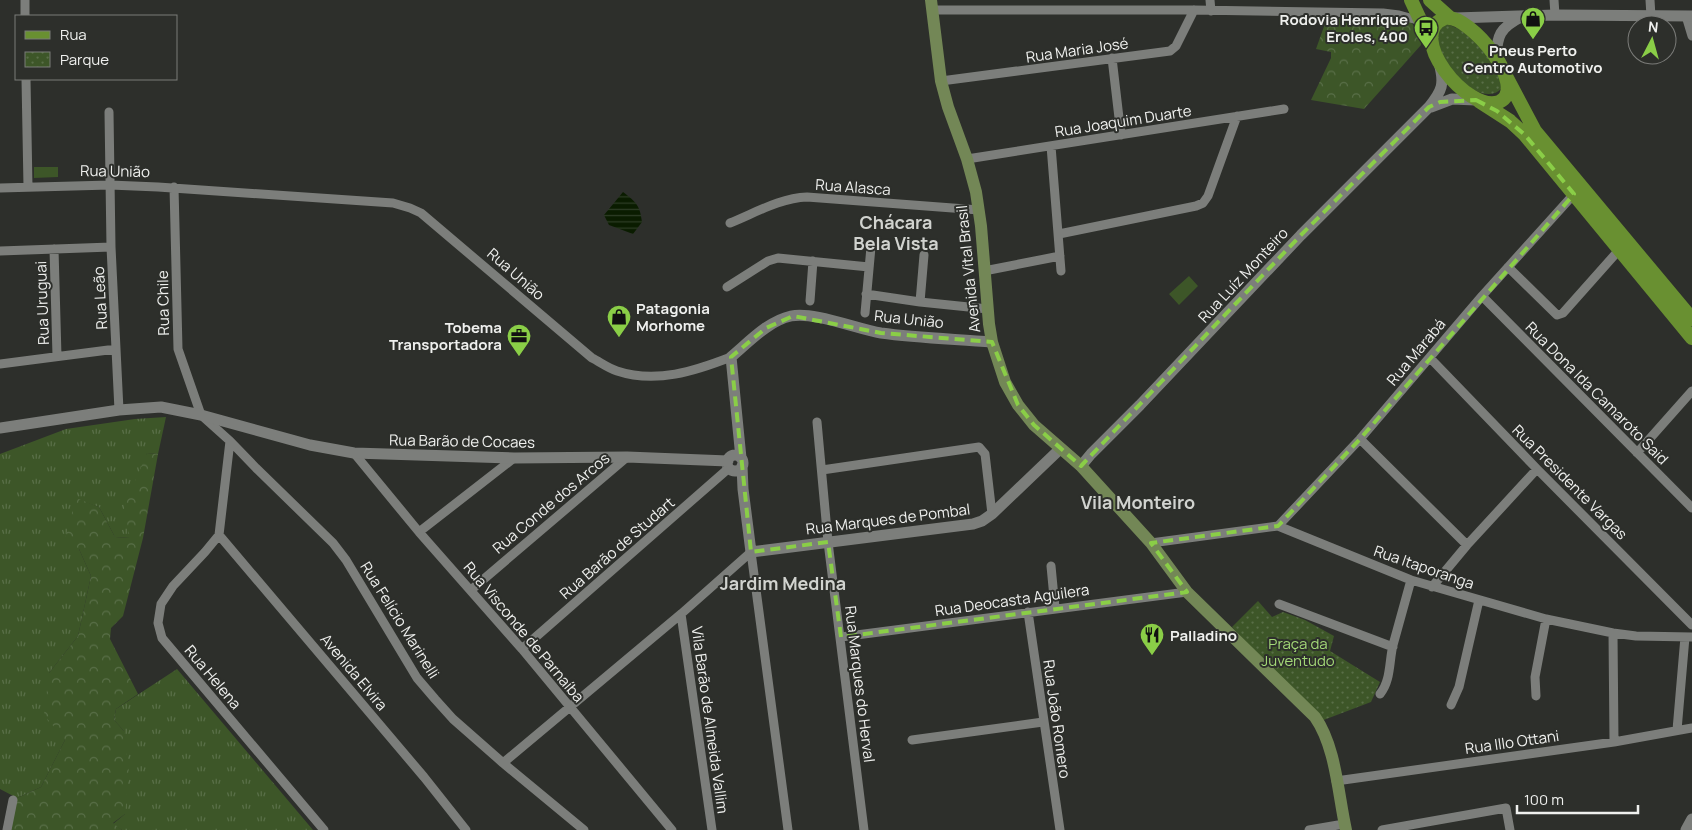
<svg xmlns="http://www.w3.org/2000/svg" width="1692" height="830" font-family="Manrope,sans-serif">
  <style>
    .grass { fill: url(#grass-tufts) }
    .forest { fill: url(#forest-crowns) }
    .park { fill: url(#park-dots) }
    .pitch { fill: #3d5628 }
    .water { fill: url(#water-rules) }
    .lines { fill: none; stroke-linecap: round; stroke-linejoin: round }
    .minor { stroke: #7c7e7b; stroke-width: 9 }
    .tertiary { stroke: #7c7e7b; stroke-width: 11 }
    .secondary { stroke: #738756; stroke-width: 12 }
    .primary { stroke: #699031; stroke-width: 14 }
    .marked { fill: none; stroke: #8ace47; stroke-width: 4; stroke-dasharray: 10 6; stroke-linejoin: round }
    .labels { text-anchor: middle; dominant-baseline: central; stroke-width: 4; stroke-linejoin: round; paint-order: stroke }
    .poi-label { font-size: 15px; font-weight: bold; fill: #eff0ee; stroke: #2d2f2b; text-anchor: end }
    .street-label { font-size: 15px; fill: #eff0ee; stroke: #2d2f2b }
    .park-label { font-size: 15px; fill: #a3d877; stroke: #2d2f2b }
    .quarter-label { font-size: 18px; font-weight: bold; fill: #d1d3cf; stroke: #2d2f2b }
  </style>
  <defs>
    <pattern id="grass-tufts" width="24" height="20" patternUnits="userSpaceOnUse" patternTransform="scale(1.25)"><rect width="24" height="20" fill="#3d5628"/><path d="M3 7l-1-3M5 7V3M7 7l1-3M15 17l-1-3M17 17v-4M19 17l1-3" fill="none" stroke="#596f48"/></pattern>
    <pattern id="forest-crowns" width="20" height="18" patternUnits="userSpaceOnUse" patternTransform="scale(1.25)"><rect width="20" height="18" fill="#3d5628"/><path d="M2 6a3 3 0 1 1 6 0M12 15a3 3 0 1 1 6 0" fill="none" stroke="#596f48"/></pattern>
    <pattern id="park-dots" width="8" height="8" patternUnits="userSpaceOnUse" patternTransform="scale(1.25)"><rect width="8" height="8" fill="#3d5628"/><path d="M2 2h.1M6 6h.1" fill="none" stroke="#596f48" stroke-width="1.8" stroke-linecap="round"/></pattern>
    <pattern id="water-rules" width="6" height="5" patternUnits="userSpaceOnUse" patternTransform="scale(1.25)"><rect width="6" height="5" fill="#0a1c00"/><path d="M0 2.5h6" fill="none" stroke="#2e3d26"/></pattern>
  </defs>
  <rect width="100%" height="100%" fill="#2d2f2b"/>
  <path class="grass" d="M166,417L158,454L147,453L130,538L115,537L99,507L76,499L79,549L91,576L78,636L49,673L65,740L41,787L17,798L0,789V454L66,429L135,419Z
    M177,669L313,830H122L113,824L125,814L124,731L114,720L116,709Z"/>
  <path class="forest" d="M1327,18L1410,21L1421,35V45L1364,109L1311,100L1331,58V52L1316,49Z
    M147,453L158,454L143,538L123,616L111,628L110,639L138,694L116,709L114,720L124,731L129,772L125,814L113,823L122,830H10L17,798L41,787L65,740L44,715L49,673L78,636L91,576L79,549L65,539L76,498L99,507L115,537L130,538L124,507Z"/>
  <path class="park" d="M1446,24C1472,31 1499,63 1502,88C1480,112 1438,59 1436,39C1436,35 1437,31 1437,27Z
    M1258,601L1272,617L1283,612L1305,620L1334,636L1330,651L1380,682L1371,702L1321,721L1232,627Z"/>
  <path class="pitch" d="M34,167H58V177L34,178Z
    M1189,276L1198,286L1179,305L1169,294Z"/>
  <path class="water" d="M623,192C636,202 640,205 642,222L633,234L609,225L604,215Z"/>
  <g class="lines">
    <path class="minor" d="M25,0V16
      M1210,0L1211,11
      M1554,0L1555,15
      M1650,0L1651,16
      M933,10H1194L1383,13L1399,15L1421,21
      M1686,16L1692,36
      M1112,58L1121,135
      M26,79L28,187
      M941,81L1170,51L1176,46L1194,10
      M109,112L111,247L119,410
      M1051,146L1061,271
      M967,159L1284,109
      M174,187L178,349L201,415L230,441L256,468L333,543L346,560L417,678L435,699L453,719L503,763L584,830
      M0,188L110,185L158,187L393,203L410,208L421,213L592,358C600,362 608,368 617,371C656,384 695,371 731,357
      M730,223C755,213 780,198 807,197L979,210
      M1059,234L1196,206L1203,203L1208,196L1237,116
      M54,249L57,356
      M0,251L111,247
      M1508,267L1557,315L1563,313L1619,250
      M984,271L1060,256
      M727,287L768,261L778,258L869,267
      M866,294L920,302L988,309
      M1482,296L1692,508
      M810,301L813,261
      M920,302L924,255
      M865,313L871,247
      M1430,358L1537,469L1692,625
      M0,364L116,349
      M817,422L828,542L864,830
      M1360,439L1467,545
      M354,453L419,532L522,649L672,830
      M1637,453L1692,391
      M822,470L979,447L985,454L992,514
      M1278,526L1360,439L1482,296L1574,194
      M419,532L514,458
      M219,535L424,777L466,830
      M219,535L205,552L173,586L161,604L158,623L162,638L324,830
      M219,535L230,441
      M1151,543L1278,526L1411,580L1546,619L1613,633L1636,636L1692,637
      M751,552L788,830
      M1051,566L1055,608
      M1432,587L1467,545L1537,469
      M471,590L627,457
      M1279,604L1393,647
      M1028,612L1060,830
      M681,614L712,830
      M1613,633L1614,742
      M841,637L1187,592
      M522,649L729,468
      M1380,694C1391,681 1389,661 1393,645C1399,623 1405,602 1411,580
      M1536,696L1535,677L1546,619
      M1451,705L1459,687L1479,600
      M1677,730L1685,637
      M912,740L1043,722
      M503,763L681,614L751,552
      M1336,781L1614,742L1692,728
      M7,830L13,800
      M1309,830L1344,824
      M1382,830L1506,808L1510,830"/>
    <path class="tertiary" d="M1455,18L1555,15L1692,16
      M1496,58C1497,35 1500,28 1521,17
      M1431,107L1452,99L1476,100
      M0,428L119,410L161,407L201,415L310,445L354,453L514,458L627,457L728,461
      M727 463a8 8 0 1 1 16 0a8 8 0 1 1-16 0Z
      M741,458L731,357C749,342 768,321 791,316C813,311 857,329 881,333C917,338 955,339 992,342
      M742,466L743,489L751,552L973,524L982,521L992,514L1060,449
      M1081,466L1091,454L1140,405L1301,235L1429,107C1442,91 1445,84 1439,63
      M1686,830L1692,819"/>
    <path class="secondary" d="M931,0L941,81L948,107L967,159L976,192L981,226L989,324L992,342L1005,382L1018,405L1034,425L1081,466L1151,543L1187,592L1315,717C1336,747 1338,794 1346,830"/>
    <path class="primary" d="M1411,0L1430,41
      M1430,0L1449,17
      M1445,18C1471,14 1530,89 1499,102C1468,114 1403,34 1445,18Z
      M1507,78L1535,131L1692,319
      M1479,101L1510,121L1525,135L1692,338"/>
  </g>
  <path class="marked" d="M1476,100L1497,111L1525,135L1574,194L1360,439L1278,526L1151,543L1187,592L841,637L828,542L751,552L731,357L766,328L793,316L881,333L992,342L1018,405L1034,425L1081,466L1301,235L1429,107L1440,102Z"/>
  <defs>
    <symbol id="shop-pin" viewBox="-11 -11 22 30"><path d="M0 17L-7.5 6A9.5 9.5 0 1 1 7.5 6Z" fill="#8ace47" stroke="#2d2f2b"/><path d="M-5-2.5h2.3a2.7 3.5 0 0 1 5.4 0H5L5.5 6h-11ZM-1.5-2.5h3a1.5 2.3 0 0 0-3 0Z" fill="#111"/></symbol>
    <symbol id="bus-pin" viewBox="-11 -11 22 30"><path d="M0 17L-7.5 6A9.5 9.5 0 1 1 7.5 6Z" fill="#8ace47" stroke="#2d2f2b"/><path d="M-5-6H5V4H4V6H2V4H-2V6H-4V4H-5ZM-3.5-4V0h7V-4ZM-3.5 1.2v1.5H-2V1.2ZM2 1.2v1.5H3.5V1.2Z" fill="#111"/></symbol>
    <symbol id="office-pin" viewBox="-11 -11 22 30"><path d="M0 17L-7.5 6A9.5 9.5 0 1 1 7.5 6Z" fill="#8ace47" stroke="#2d2f2b"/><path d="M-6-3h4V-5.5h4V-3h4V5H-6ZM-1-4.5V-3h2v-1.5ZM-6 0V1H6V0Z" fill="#111"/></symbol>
    <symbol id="restaurant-pin" viewBox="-11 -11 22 30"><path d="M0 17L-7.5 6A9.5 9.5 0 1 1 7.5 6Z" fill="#8ace47" stroke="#2d2f2b"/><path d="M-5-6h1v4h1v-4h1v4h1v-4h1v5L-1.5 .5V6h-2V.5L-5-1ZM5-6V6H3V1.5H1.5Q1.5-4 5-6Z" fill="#111"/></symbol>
  </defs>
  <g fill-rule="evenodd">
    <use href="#shop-pin" x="1519" y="5" width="28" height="38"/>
    <use href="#bus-pin" x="1412" y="14" width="28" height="38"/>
    <use href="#shop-pin" x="605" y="303" width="28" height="38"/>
    <use href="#office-pin" x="505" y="322" width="28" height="38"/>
    <use href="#restaurant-pin" x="1138" y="621" width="28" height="38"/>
  </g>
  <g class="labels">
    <g class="poi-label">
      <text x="1408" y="19">Rodovia Henrique<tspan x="1408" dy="17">Eroles, 400</tspan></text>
      <text x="1533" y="50" text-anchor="middle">Pneus Perto<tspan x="1533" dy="17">Centro Automotivo</tspan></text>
      <text x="636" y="308" text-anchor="start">Patagonia<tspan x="636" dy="17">Morhome</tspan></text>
      <text x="502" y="327">Tobema<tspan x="502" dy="17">Transportadora</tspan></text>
      <text x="1170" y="635" text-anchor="start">Palladino</text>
    </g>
    <g class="street-label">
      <text transform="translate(1077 50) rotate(-8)">Rua Maria José</text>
      <text transform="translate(1123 121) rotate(-9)">Rua Joaquim Duarte</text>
      <text transform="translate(115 171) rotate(1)">Rua União</text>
      <text transform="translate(853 187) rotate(4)">Rua Alasca</text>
      <text transform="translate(968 269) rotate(-96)">Avenida Vital Brasil</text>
      <text transform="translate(516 274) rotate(41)">Rua União</text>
      <text transform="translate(1243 275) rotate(-47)">Rua Luíz Monteiro</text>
      <text transform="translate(100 298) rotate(-93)">Rua Leão</text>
      <text transform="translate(42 303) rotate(-92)">Rua Uruguai</text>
      <text transform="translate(163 303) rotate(-91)">Rua Chile</text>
      <text transform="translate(909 319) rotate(6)">Rua União</text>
      <text transform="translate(1416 352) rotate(-50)">Rua Marabá</text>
      <text transform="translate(1597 393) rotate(45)">Rua Dona Ida Camaroto Said</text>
      <text transform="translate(462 441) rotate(1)">Rua Barão de Cocaes</text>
      <text transform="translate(1570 482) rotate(45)">Rua Presidente Vargas</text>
      <text transform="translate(551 503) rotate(-40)">Rua Conde dos Arcos</text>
      <text transform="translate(888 519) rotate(-7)">Rua Marques de Pombal</text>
      <text transform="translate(617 548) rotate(-41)">Rua Barão de Studart</text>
      <text transform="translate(1424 567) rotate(19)">Rua Itaporanga</text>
      <text transform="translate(1012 600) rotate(-8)">Rua Deocasta Aguilera</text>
      <text transform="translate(400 620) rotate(58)">Rua Felício Marinelli</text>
      <text transform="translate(524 632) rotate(50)">Rua Visconde de Parnaíba</text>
      <text transform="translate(354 672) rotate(50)">Avenida Elvira</text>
      <text transform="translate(213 677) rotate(50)">Rua Helena</text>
      <text transform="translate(860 684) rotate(83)">Rua Marques do Herval</text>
      <text transform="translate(1057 719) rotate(82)">Rua João Romero</text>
      <text transform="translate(710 720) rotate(82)">Vila Barão de Almeida Vallim</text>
      <text transform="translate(1512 742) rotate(-8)">Rua Illo Ottani</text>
    </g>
    <g class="park-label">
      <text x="1298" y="643">Praça da<tspan x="1298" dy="17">Juventudo</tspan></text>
    </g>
    <g class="quarter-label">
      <text x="896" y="222">Chácara<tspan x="896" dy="21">Bela Vista</tspan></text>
      <text x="1138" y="502">Vila Monteiro</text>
      <text x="783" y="583">Jardim Medina</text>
    </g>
  </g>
  <rect x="15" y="15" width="162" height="65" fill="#2d2f2b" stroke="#7b7c79"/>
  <rect x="25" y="31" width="25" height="8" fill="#699031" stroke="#7b7c79"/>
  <text x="60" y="40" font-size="15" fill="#eff0ee">Rua</text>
  <rect x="25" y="52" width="25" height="15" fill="url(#park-dots)" stroke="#7b7c79"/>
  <text x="60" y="65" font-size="15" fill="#eff0ee">Parque</text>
  <g transform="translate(1652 40) rotate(6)"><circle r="24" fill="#2d2f2b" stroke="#7b7c79"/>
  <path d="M0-4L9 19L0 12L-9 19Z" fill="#8ace47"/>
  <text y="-8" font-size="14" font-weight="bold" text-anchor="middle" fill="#eff0ee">N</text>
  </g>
  <path d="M1517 805v8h121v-8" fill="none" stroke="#eff0ee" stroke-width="2.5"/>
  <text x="1524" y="805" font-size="15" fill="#eff0ee" stroke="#2d2f2b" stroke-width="4" paint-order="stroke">100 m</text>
</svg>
